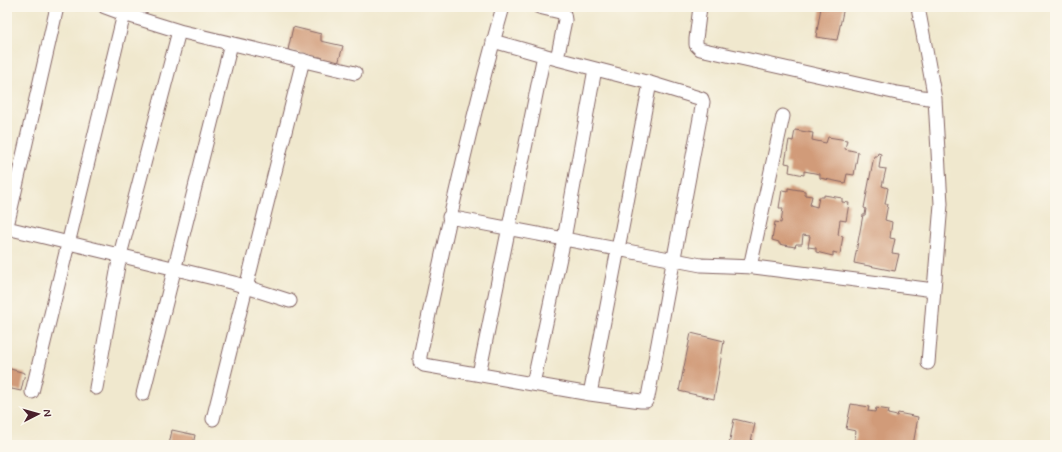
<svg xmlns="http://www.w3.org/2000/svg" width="1062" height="452" font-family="Mynerve,sans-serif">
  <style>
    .building { fill: #d19b79 }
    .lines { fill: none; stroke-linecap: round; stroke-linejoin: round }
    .street-casing { stroke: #846564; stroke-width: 15 }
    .street { stroke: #fff; stroke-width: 13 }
  </style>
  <rect width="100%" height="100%" fill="#fbf7ec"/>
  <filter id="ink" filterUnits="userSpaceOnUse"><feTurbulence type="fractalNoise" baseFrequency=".025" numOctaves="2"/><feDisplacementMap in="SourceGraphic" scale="8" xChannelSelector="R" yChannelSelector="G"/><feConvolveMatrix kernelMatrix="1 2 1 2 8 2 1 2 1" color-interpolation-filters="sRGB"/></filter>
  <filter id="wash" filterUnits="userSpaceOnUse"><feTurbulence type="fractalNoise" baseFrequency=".012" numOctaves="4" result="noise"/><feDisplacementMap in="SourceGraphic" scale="16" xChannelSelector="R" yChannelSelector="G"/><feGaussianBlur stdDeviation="0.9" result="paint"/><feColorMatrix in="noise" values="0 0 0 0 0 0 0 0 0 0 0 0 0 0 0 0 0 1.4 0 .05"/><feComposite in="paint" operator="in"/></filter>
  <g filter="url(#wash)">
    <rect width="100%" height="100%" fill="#f0e8ce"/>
    <g id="blocks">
      <path class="building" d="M821,7H844L837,40L816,37Z
        M293,27L321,34V41L343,46L338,64L324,61L323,58L320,57H315L288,50Z
        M795,130L813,133L812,140L826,143L828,137L847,140L845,149L858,152L854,175L847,174L845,183L820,178V174L804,171V175L789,172L790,164L785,163L789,140L793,141Z
        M878,153L881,154L879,168L886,169L882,186L888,188L885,204H888L885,220L892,222L890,238L895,239L892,253L899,254L895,271L854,263L863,215H865L866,209L864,208L874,156H877Z
        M788,188L805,191V195L812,196L810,205L817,207L819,197H824V195L842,198V202L849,203L846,221L840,220L838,235L843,236L840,254L833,252V256L816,252V248L808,247L810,236L803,235L802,244H796L795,247L779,244V242L772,240L775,222L781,223L783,208H779L782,190L788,191Z
        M691,333L724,341L714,399L679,391Z
        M7,368L25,373L21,391L7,388Z
        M851,404L869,407L868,411L875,412L876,408L889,410L888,414L897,416L898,413L918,417L913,445H854L856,431L846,429Z
        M734,419L755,424L750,445H729Z
        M172,430L195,435L193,445H169Z"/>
    </g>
  </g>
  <g filter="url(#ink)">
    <use href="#blocks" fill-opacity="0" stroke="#846564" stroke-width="1"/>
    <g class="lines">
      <defs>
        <path id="street" d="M105,7L124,14
          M539,7L560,12L564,14L565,20L557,59
          M700,7L696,39V45L700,49L897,93L935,99
          M918,7L935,99L941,204L928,363
          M179,31L355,73
          M493,41L557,59L650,83L702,99L703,102L648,397L646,401H641L590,394L424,365L420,362V356C445,239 470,122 503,7
          M449,217L701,265L754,267L934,290
          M7,226L57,7
          M7,228L234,283L290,301
          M750,267L783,116
          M479,374L544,55
          M533,384L564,239L595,69
          M32,392L124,14L179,31L120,255L96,388
          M143,394L231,44
          M590,394L650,83
          M213,419L303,60"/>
      </defs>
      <use href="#street" class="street-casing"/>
      <use href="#street" class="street"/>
    </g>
  </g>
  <rect width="1062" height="452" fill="none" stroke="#fbf7ec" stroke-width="24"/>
  <g transform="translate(38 414) rotate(84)" stroke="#fbf7ec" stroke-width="3" paint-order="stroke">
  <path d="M0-3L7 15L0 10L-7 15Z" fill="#4a1f2b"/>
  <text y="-6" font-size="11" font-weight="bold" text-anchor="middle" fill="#4a1f2b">N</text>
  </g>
</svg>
